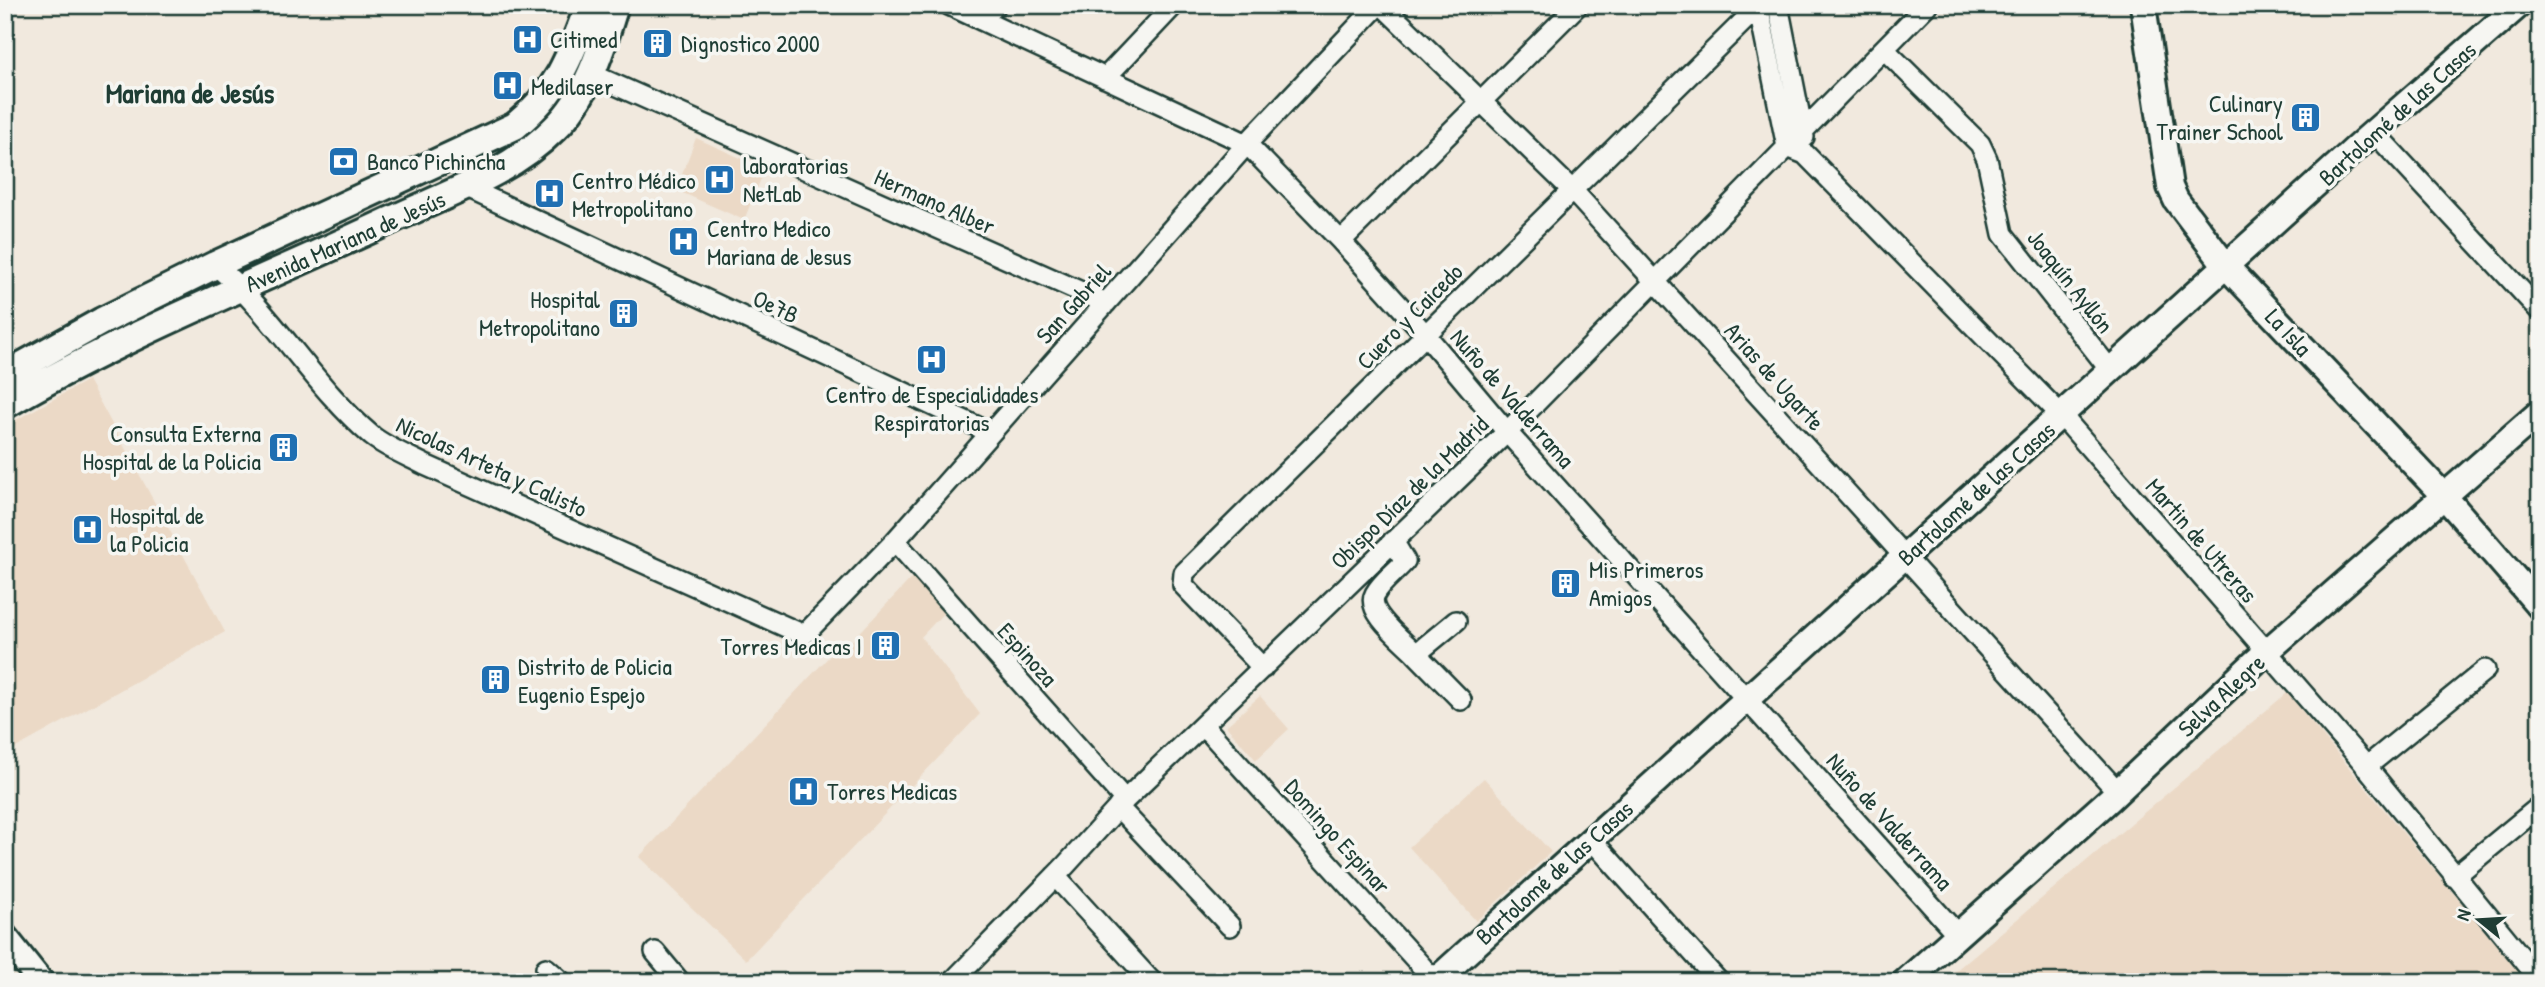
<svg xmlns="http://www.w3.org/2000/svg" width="2545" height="987" font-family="'Patrick Hand',sans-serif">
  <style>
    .built { fill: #ebd9c6 }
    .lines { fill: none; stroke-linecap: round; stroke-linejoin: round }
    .minor-casing { stroke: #1f3d34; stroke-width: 24 }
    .tertiary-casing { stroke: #1f3d34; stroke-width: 30 }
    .secondary-casing { stroke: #1f3d34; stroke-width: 32 }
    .minor { stroke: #f6f6f2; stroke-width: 19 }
    .tertiary { stroke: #f6f6f2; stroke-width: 24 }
    .secondary { stroke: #f6f6f2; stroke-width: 26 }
    .labels { text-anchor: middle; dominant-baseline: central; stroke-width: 7; stroke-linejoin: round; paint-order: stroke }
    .poi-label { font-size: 24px; fill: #1f3d34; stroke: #f6f6f2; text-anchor: start }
    .street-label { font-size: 24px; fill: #1f3d34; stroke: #f6f6f2 }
    .quarter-label { font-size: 28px; font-weight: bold; fill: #1f3d34; stroke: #f6f6f2 }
  </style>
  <rect width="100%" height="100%" fill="#f1e9de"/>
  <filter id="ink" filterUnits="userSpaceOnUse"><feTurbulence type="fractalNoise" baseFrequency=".0143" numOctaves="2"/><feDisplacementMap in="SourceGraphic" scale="14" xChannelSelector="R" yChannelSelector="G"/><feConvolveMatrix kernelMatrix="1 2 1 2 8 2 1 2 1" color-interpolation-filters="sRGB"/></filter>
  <g filter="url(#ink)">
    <path class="built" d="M696,138L765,169L744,220L676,190Z
      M88,380L225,632L5,754V426Z
      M923,566L951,605L921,637L980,714L746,960L639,857L841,644L845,648Z
      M2287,693L2527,982H1942Z
      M1260,696L1289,729L1256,760L1226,726Z
      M1484,778L1551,852L1476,921L1409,847Z"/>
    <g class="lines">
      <defs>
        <path id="minor" d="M949,5L1247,144L1341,241L1425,334L1507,432L1957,934
          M1382,5L1573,191L2118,792
          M1758,5L1787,147L1805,154L2062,416L2361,760L2540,980
          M1778,5L1804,137
          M981,20L996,5
          M1884,49L1980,144L1987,159L2003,234L2111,371
          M591,74L1106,303
          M1105,78L1174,5
          M2374,132L2540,311
          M465,187L989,432
          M1341,241L1578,5
          M215,265C275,315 313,386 372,436C387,448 408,456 425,465L804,635L895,541L1253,137L1378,5
          M895,541L1125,800
          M1393,541L1405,561C1396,572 1382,581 1375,594C1365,612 1404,641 1416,654L1456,621
          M1416,654L1461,700
          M1263,668L1183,585L1184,573L1760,5
          M1203,725L1436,982
          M2366,767L2485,670
          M1118,807L1230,926
          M1591,839L1719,982
          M1055,876L1152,982
          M2454,877L2540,806
          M655,952L680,982
          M546,968L562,982
          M952,982L1065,866L1125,800L1507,432L1927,5"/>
        <path id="tertiary" d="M2143,5L2170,187L2176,200L2226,266L2444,496L2540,607
          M5,937L41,982
          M1434,982L2367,138L2519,5
          M1905,982L2109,800L2255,662L2540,412"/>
        <path id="secondary" d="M5,375L102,321L215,265L515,126C559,90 570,57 589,5
          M5,405C128,333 261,281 389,221C446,194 510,174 555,128C588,96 602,47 615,5"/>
      </defs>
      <use href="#minor" class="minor-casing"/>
      <use href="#tertiary" class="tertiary-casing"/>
      <use href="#secondary" class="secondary-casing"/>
      <use href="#minor" class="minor"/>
      <use href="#tertiary" class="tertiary"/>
      <use href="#secondary" class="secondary"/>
    </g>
  </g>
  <defs>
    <symbol id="hospital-square" viewBox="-11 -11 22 22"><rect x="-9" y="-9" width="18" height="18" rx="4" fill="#1f6fb2" stroke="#f6f6f2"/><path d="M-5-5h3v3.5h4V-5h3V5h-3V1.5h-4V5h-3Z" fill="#fff"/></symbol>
    <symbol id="building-square" viewBox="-11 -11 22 22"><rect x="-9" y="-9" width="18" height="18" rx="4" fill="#1f6fb2" stroke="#f6f6f2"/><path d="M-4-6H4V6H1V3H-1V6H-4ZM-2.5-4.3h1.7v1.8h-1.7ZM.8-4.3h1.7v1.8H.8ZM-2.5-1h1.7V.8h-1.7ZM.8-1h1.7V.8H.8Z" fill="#fff"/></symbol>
    <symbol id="bank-square" viewBox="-11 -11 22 22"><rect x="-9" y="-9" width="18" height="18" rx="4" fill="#1f6fb2" stroke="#f6f6f2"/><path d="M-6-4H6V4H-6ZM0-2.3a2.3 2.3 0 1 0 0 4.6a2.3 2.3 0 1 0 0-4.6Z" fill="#fff"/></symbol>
  </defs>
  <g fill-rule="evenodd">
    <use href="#hospital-square" x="510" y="22" width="35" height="35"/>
    <use href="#building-square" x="640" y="26" width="35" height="35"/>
    <use href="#hospital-square" x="490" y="68" width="35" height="35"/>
    <use href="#building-square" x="2288" y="100" width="35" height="35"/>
    <use href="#bank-square" x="326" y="144" width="35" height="35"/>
    <use href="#hospital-square" x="702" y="162" width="35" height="35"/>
    <use href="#hospital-square" x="532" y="176" width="35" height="35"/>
    <use href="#hospital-square" x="666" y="224" width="35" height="35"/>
    <use href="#building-square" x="606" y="296" width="35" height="35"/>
    <use href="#hospital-square" x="914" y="342" width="35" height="35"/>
    <use href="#building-square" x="266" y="430" width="35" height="35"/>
    <use href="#hospital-square" x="70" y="512" width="35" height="35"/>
    <use href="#building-square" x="1548" y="566" width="35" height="35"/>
    <use href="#building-square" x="868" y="628" width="35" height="35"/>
    <use href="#building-square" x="478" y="662" width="35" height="35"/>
    <use href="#hospital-square" x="786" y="774" width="35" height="35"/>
  </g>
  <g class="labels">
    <g class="poi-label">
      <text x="550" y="39">Citimed</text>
      <text x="681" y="43">Dignostico 2000</text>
      <text x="531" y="86">Medilaser</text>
      <text x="2283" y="103" text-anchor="end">Culinary<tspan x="2283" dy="28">Trainer School</tspan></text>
      <text x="367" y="161">Banco Pichincha</text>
      <text x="743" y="165">laboratorias<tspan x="743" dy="28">NetLab</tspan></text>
      <text x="572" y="180">Centro Médico<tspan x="572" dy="28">Metropolitano</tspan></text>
      <text x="707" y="228">Centro Medico<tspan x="707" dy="28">Mariana de Jesus</tspan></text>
      <text x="600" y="299" text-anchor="end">Hospital<tspan x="600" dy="28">Metropolitano</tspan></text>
      <text x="932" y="394" text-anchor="middle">Centro de Especialidades<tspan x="932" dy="28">Respiratorias</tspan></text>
      <text x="261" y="433" text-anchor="end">Consulta Externa<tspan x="261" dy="28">Hospital de la Policia</tspan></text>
      <text x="110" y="515">Hospital de<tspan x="110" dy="28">la Policia</tspan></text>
      <text x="1589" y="569">Mis Primeros<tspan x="1589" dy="28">Amigos</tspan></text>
      <text x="862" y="646" text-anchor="end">Torres Medicas I</text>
      <text x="518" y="666">Distrito de Policia<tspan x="518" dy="28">Eugenio Espejo</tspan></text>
      <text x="827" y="791">Torres Medicas</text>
    </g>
    <g class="street-label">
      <text transform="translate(2397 113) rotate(-42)">Bartolomé de las Casas</text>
      <text transform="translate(935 201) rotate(24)">Hermano Alber</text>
      <text transform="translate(345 241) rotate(-24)">Avenida Mariana de Jesús</text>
      <text transform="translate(2071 281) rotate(52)">Joaquín Ayllón</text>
      <text transform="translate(1073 303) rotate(-48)">San Gabriel</text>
      <text transform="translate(776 306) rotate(25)">Oe7B</text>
      <text transform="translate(1409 316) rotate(-45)">Cuero y Caicedo</text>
      <text transform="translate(2289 332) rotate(47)">La Isla</text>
      <text transform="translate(1775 376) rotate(48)">Arias de Ugarte</text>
      <text transform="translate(1513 398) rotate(49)">Nuño de Valderrama</text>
      <text transform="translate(492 466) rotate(25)">Nicolas Arteta y Calisto</text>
      <text transform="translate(1409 492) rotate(-44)">Obispo Díaz de la Madrid</text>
      <text transform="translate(1976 493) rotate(-42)">Bartolomé de las Casas</text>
      <text transform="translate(2202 540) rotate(49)">Martin de Utreras</text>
      <text transform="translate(1028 654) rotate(48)">Espinoza</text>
      <text transform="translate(2221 695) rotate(-43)">Selva Alegre</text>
      <text transform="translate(1890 821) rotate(48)">Nuño de Valderrama</text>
      <text transform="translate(1338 836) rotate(48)">Domingo Espinar</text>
      <text transform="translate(1554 872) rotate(-42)">Bartolomé de las Casas</text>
    </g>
    <g class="quarter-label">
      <text x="190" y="93">Mariana de Jesús</text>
    </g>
  </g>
  <rect width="2545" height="987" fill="none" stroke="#f6f6f2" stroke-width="28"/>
  <rect x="14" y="14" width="2517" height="959" fill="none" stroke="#1f3d34" stroke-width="2.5" filter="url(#ink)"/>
  <g transform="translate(2479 920) rotate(288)" stroke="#f6f6f2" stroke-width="5" paint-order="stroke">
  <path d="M0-5L12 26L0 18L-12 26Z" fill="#1f3d34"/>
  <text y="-10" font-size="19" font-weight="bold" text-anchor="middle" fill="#1f3d34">N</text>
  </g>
</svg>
